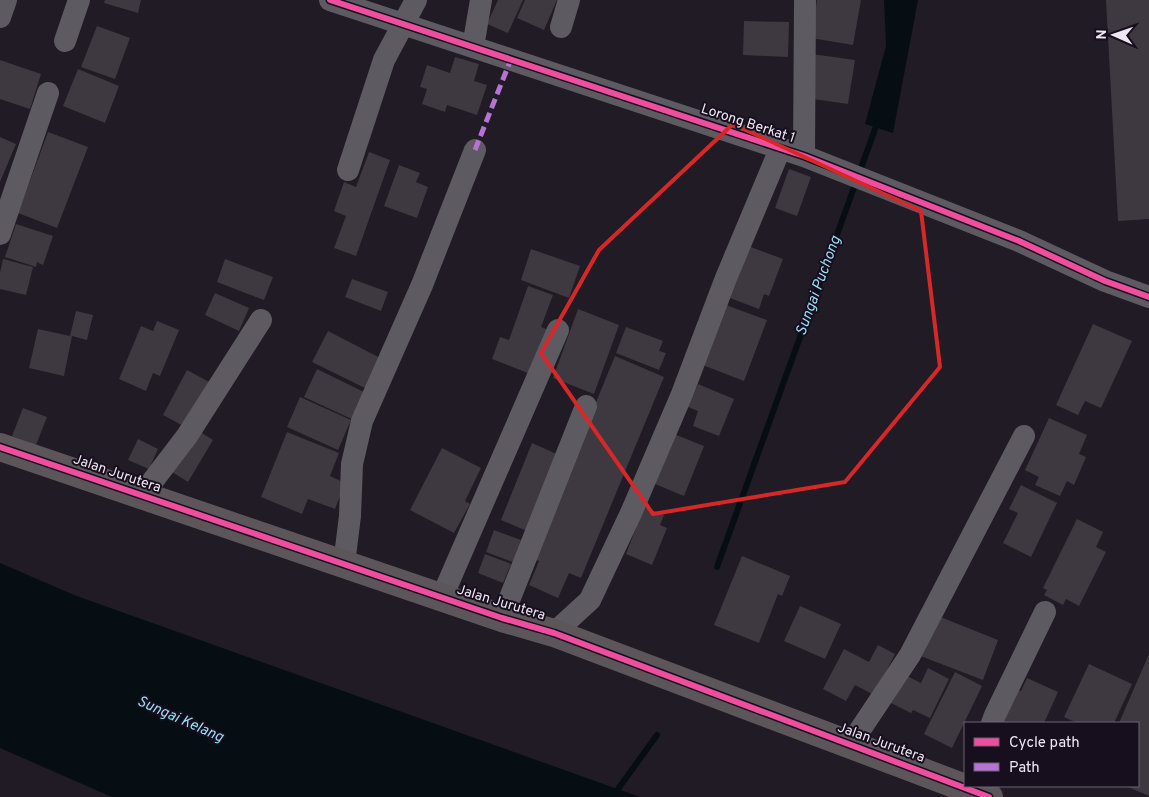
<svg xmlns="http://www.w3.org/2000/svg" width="1149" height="797" font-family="Overpass,sans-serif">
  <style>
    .water { fill: #060e13 }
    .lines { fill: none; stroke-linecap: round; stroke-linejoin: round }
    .stream { stroke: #060e13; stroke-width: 6 }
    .building { fill: #3e3840 }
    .street { stroke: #5e5a62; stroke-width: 22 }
    .secondary { stroke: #5c565b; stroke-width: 28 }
    .quiet { stroke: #b673d3; stroke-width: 5; stroke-dasharray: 10 5; stroke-linecap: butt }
    .cycleway-casing { stroke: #170e1e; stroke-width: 9 }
    .cycleway { stroke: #ef4d9e; stroke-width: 6 }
    .marked { fill: none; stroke: #d62828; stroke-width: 4; stroke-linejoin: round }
    .labels { text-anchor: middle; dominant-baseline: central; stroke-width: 4; stroke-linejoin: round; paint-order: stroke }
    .street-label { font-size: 14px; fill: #ede7f2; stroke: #170e1e }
    .water-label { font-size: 15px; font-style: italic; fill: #99dff5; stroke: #170e1e }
  </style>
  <rect width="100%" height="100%" fill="#201b24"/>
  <path class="water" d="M884,0H918L893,133L865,124L886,46Z
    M0,563L74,595L640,797H112L0,748Z"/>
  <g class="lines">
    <path class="stream" d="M717,567L878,121
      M619,797L618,789L657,735"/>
  </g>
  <path class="building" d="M105,0H141L138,13L104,3Z
    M498,0H523L508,33L487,24Z
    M525,0H557L544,30L517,18Z
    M817,0H861L853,45L811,38Z
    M1106,0H1149V219L1118,221Z
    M744,21L789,22L788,57L743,55Z
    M97,26L130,38L115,79L81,67Z
    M812,54L855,60L848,104L806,98Z
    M455,57L479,64L474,81L487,85L477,115L447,105L445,112L422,104L427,89L420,87L427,65L450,73Z
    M0,60L41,74L30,109L0,99Z
    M78,69L119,86L105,123L63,106Z
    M48,132L88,147L57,228L18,213Z
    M0,137L16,144L0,182Z
    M369,152L390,160L356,256L334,248L346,216L334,211L344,182L356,187Z
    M399,165L420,173L416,182L428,187L417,218L384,206Z
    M789,169L811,177L797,216L775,208Z
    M16,224L53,236L43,265L37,262L36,267L5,257Z
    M748,246L783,259L769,296L764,294L759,309L730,298Z
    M531,249L580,266L569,298L521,280Z
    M3,259L33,267L26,295L0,289V273Z
    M225,259L273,277L264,300L217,282Z
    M352,279L388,292L381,311L345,297Z
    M528,286L553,295L541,327L549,330L533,375L492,359L500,337L509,340Z
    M215,293L249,308L239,331L205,315Z
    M723,304L767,320L744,381L700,364Z
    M578,309L619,325L594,394L553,378Z
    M76,311L93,315L87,340L72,336L64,376L29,368L38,329L70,336Z
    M157,321L179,330L160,376L153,373L146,391L119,379L141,326L153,331Z
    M1093,324L1132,341L1101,408L1085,401L1078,415L1056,405Z
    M626,327L663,341L659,351L666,353L659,370L616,353Z
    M328,331L386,361L371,391L312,362Z
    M615,356L664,377L581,578L569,573L558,598L529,585L539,561L532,558Z
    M317,369L368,394L356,421L304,397Z
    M187,370L211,383L187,428L163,415Z
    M698,384L734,399L719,436L693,426L698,411L688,407Z
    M300,397L351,420L338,450L287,427Z
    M23,408L47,417L36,445L12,436Z
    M1049,418L1087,435L1079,454L1086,457L1074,485L1067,481L1060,496L1035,485L1039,477L1025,470Z
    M194,428L213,440L188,482L169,470Z
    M287,432L339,453L330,476L345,483L335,509L308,499L302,514L261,497Z
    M674,434L704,446L684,496L655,484Z
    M138,439L158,449L149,469L128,460Z
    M532,443L559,455L527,531L501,520Z
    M442,448L481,468L465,501L470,504L454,533L410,510Z
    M1021,485L1057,503L1031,557L1003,543L1018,513L1009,509Z
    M644,507L664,515L660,525L667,528L652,565L626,554Z
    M1077,519L1103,532L1096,547L1106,552L1079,606L1066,599L1063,605L1044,595L1047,590L1043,588Z
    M494,530L521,540L513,562L486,552Z
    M485,554L511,564L503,583L478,573Z
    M742,556L790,576L782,596L778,594L759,643L714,625Z
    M800,606L841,624L825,659L784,641Z
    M933,614L998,640L983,680L918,655Z
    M878,645L895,654L874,695L855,685L846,701L823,689L844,649L869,662Z
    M1149,654V796L1126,786H1138V723H1119Z
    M1089,664L1132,684L1114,723H1077L1064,717Z
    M928,668L949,679L930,718L913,710L911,713L889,702L903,674L921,683Z
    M955,672L982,686L952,748L924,734Z
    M1027,678L1058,692L1044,723H1006L997,718L1011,687L1021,691Z"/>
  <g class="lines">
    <path class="street" d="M330,0L804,156L1019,241L1105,281L1149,297
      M0,17L6,0
      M561,27L569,0
      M65,41L79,0
      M473,47L481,0
      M804,156L805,0
      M348,170L384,60L416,0
      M0,234L48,93
      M142,495L187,436L261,320
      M344,564L350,516L352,464L362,421L422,285L475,150
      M442,597L558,330
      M502,618L586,406
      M554,633L590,600L631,513L682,394L726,278L780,149
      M992,723L995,715L1045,612
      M850,745L910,655L1024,436"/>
    <path class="secondary" d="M0,447L502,618L554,633L989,797"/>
    <path class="quiet" d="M475,150L511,59"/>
    <defs>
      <path id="cycleway" d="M330,0L804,156L1019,241L1105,281L1149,297
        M0,447L502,618L554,633L989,797"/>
    </defs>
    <use href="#cycleway" class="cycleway-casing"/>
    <use href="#cycleway" class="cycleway"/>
  </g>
  <path class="marked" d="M733,124L921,211L940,367L845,482L653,514L541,353L599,250Z"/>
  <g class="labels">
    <g class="street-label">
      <text transform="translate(748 124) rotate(18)">Lorong Berkat 1</text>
      <text transform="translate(117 474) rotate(19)">Jalan Jurutera</text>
      <text transform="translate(501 603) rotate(17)">Jalan Jurutera</text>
      <text transform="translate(881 743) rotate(20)">Jalan Jurutera</text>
    </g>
    <g class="water-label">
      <text transform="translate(819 286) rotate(-70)">Sungai Puchong</text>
      <text transform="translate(180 720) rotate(24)">Sungai Kelang</text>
    </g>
  </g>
  <rect x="964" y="722" width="175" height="65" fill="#170e1e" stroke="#6d6573"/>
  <rect x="974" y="738" width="25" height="8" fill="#ef4d9e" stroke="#6d6573"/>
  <text x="1009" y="747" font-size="15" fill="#ede7f2">Cycle path</text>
  <rect x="974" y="763" width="25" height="8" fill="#b673d3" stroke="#6d6573"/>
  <text x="1009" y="772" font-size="15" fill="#ede7f2">Path</text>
  <g transform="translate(1114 35) rotate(272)" stroke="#170e1e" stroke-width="4" paint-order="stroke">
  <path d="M0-4L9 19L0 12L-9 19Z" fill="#ede7f2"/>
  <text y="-8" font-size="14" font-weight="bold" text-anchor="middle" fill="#ede7f2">N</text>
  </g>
</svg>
